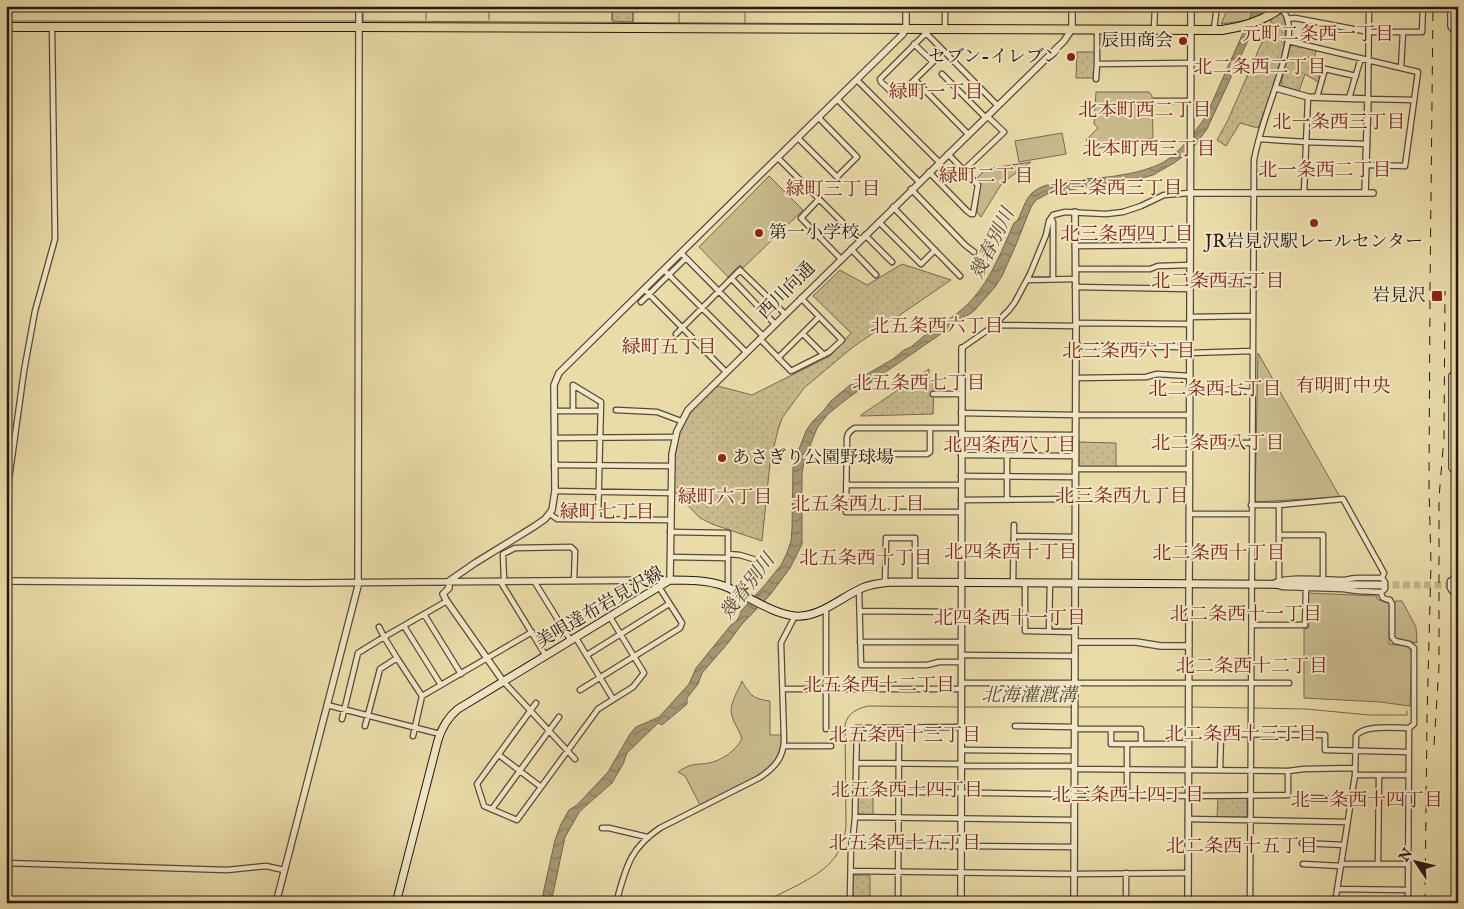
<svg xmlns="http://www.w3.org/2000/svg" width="1464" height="909" font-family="'IM FELL English','Noto Serif JP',serif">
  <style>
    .grass { fill: #c9bb8f; stroke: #786950 }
    .park { fill: url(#park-dots); stroke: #786950 }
    .water { fill: url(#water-waves); stroke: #73654d }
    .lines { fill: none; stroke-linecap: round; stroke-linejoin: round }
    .stream { stroke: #73654d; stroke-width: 1 }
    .secondary-tunnel { stroke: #c3b58b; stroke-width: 7; stroke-dasharray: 7 3.5; stroke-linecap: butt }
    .minor-casing { stroke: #574837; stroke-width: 7 }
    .tertiary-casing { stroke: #574837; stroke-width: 8 }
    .secondary-casing { stroke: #261711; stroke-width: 9 }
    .primary-casing { stroke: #261711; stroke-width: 10 }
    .minor { stroke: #f1e8c7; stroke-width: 4.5 }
    .tertiary { stroke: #f1e8c7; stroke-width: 5.5 }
    .secondary { stroke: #f1e8c7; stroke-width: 7 }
    .primary { stroke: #eadca9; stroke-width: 8 }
    .rail { stroke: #261711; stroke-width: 1; stroke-dasharray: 9 9; stroke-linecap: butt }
    .poi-dot { fill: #8f2418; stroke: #f1e8c7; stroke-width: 2 }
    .labels { text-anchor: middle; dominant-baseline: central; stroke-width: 4; stroke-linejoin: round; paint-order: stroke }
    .poi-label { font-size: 18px; fill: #261711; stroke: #f1e8c7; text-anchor: end }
    .street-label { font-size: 18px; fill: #261711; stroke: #f1e8c7 }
    .neighbourhood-label { font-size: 19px; fill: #7a1f14; stroke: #f1e8c7 }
    .water-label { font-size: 19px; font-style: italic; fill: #5a4b39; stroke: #f1e8c7 }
  </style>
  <defs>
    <pattern id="park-dots" width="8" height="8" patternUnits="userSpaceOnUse" patternTransform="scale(1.25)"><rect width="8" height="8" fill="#c9bb8f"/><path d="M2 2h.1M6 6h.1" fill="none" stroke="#aca07a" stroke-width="1.8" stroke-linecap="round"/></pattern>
    <pattern id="water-waves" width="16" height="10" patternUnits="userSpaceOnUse" patternTransform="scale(1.25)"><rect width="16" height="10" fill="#a79975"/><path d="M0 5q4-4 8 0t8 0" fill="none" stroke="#887c5f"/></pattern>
  </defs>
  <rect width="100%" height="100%" fill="#eadca9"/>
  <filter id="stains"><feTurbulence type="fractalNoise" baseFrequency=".004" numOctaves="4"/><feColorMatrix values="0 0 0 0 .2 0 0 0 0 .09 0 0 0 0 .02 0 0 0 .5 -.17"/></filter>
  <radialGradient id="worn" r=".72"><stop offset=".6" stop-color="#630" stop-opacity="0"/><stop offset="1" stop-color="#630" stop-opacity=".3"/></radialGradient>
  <path class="grass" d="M1229,6H1255L1249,20L1221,24Z
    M1096,92H1149L1152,96L1153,138L1094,149L1086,140L1098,128L1094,124Z
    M1062,133L1066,154L1019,162L1015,141Z
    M1031,162L1002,183L981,217L977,212L980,185L978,177L986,169Z
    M769,176L803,210L743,268L740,265L728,277L699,247Z
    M1258,353L1340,497L1255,502Z
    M1308,593L1377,596V599L1390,604L1389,644L1408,646L1412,651L1410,706L1380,702L1304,698V629L1309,628Z
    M1395,601H1402L1416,627L1417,643L1397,639L1394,638L1393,633Z
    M742,681C750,696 754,699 770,701V735H782C781,746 780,756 773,765C761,779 718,796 700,805L685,776L678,772C690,763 696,765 709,763C723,760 735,751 742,739C740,731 734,724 732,716C728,706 738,691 742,681Z"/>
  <path class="park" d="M613,6H633V22L612,21Z
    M1279,13L1283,15C1294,39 1267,103 1258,128L1240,123L1226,146L1217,140L1228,120L1272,19Z
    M1293,43L1317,49L1312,64L1325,68L1320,83L1305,74L1299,91L1282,86L1281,83L1291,44Z
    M1077,52H1095V78H1076Z
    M1453,116H1458V249H1452Z
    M902,264L951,280L853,347L804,388L782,418L778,430L770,463L762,541L712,524L700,518L672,489L676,440L686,416L714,385L752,395L830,356L851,333L813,296L840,270L867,285Z
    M929,369V382H934L933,414L861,416V415Z
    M1079,442L1116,443V467H1079Z
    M858,794H873V815L859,814L857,812Z
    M1218,798H1246L1247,799V816L1246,817H1217Z
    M855,875H870V898H855L853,895V877Z"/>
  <path class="water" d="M1255,6H1264L1207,129L1196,144L1185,155L1174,163L1153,175L1135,180L1049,193L1036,200L1031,207L1015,247L1002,276L995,287L974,311L848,398L828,414L817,428L804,461L802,474V544L790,568L770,595L742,624L728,643L702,673L698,684L687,698V704L662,725L658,723L627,753L623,764L612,783L580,811L565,837L551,903H541L555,840L561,824L569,810L577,805L608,772L630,734L636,727L659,717L689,684L696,668L731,625C736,623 740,617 741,611L764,586L781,565L787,553L791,541L792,529L793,465L806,431L812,422L824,410L831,401L850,385L856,384L862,377L893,359L904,350L911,347L925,335L933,331L934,327C981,306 995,266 1014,223L1018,220C1022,211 1025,200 1032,193C1049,177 1098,180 1121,175C1134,173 1150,169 1162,163C1178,155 1196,131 1206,116Z"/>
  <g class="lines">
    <path class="stream" d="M363,6V21L901,24
      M745,6V23
      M426,20V6
      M489,20V6
      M612,20V6
      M6,21H355
      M633,22V6
      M679,23V6
      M965,707H1073
      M1077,707H1186
      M1192,707L1248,708
      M1252,708L1306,709L1369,715H1407V711
      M762,903C774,897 786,891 798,885C825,870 841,860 846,827L845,725C848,713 856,709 868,706L958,707"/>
    <path class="secondary-tunnel" d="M1382,585H1453"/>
    <defs>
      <path id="minor" d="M1369,6L1368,99L1414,100
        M1287,19L1295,18L1369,32H1422L1423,6
        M945,28V6
        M1097,29V64L1191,63
        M1154,29L1155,6
        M1214,29L1217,6
        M926,33L997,105
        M1288,41L1418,72L1405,166L1366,165
        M914,44L933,62L899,95L896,96L881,82L880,79L926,33L927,28
        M1401,68L1403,32
        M942,74L985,117
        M1096,79L1097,64
        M857,80L939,162
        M915,80L968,134
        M1317,97L1325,69L1356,76
        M1349,98L1361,58
        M837,99L919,182
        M1154,101H1191
        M798,138L837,177L857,157L819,118
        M1259,139L1306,142L1367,144
        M778,158L860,240
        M964,170L1004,132L987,116
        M929,172L967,211L971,214H973L978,185L948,154
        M911,189L965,245L974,252
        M1304,193L1308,97
        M819,199L801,218L841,259
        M893,207L960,276
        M1051,218L1053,222V279
        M879,222L921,264L935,250
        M865,235L892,262
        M1075,246L1190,245
        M851,249L876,275
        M681,253L763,336
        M1075,269H1150L1158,266L1190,265
        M664,270L746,352
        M732,279L775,324
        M1190,279L1253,281
        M1027,280L1075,279
        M1075,287L1190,289
        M644,289L726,372
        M641,302L686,258
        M1190,317L1252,316
        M1076,323L1190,324
        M994,325L1076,326
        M676,334L740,270L785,314
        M803,334L824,355
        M760,339L791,371L829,352L842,340L801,298
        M1076,346L1190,347
        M962,348L992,327L1009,310L1015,302L1030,274L1046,235L1049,221L1053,215L1065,212L1106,214L1123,212L1141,206L1164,195L1190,193
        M1190,353L1252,351
        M778,358L819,317
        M1076,378L1146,377L1157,374L1190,376
        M1190,389H1236L1240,391L1252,392
        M933,394H961
        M616,410L657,412L681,421
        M554,411H600
        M573,411V385L601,402L598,519
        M961,413L1076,415H1190
        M961,434L1075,435
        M554,438L675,437
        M1190,443H1252
        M847,454H927L930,452V428
        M961,455L1075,456
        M554,465L671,466
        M1075,469H1189
        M961,476L1075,477
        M846,485H961
        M555,491L671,493
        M961,500L1075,499
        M1007,500V456
        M6,501L24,371L35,311L55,239L52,28
        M1251,505H1279V580
        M1279,505L1343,499L1384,573L1382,578
        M961,512H846L847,437C848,432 851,430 855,428H961
        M550,514L557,519L670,520
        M1189,514H1252
        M670,532L728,533V588
        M1279,535H1323V579
        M1014,536L1075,537
        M728,554L740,555L753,559
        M670,557L728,558
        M1357,578H1382L1385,582V589L1381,592L1357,591L1343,589L1283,587L1272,584C1284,575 1328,580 1345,580C1349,579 1353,578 1357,578Z
        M1458,578H1454L1450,581V588L1452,591H1458
        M500,581L546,656
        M504,581L503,554L515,548L571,547L575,551L574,581
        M534,581L571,641
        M885,583L886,538H915V582
        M1013,583L1014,525
        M1025,583V631L1075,632
        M859,590L861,665H927L939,662H961
        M860,611L961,612
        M424,614L461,674
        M1252,625H1305L1306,589
        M404,626L441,685
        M379,627L384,637L447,601
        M1049,631L1050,583
        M576,638L613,699
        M860,642H961
        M587,655L669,604
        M961,655L1075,656
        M503,681L575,759
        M961,683H1289
        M783,689H961
        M580,690L680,628L682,623L659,587
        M1457,699H1458
        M536,703L477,784L484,806L517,820L598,709L633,687L644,673L610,617
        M327,705L440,734
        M342,719L358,653L384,637L397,658
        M365,726L380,669L397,658L422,696
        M1015,726L1074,727
        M826,729V607
        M1074,729H1141V744
        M1111,729V744H1188
        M413,736L422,696L532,632
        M784,746H831
        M961,750L1074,751
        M499,755L541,787
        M856,763L961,764
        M961,766H1074
        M1074,769L1288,771L1304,769L1355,768
        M1220,770L1221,734L1325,735V750L1408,752
        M1355,775H1408
        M856,791L1188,796L1288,795V771
        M1127,794V744
        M1305,798L1351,799
        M492,809L559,717
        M855,817L1074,820
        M1188,819L1347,822
        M602,828H609L647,837
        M1302,843L1344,845
        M851,845L1074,847
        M6,863L227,870L266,866L284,870
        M1303,864L1341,866
        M1341,864H1408
        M1378,864L1379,775
        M851,871L1074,874L1188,873
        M1337,889L1408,890
        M850,901L851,845L853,838L855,817L857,728L961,727
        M898,901L899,728
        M616,903C626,868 629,849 660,828L759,778C774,768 784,758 784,739L781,643L795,616
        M784,903L790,900L1335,902
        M1126,903V873
        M1250,903L1254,160C1260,127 1274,95 1283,63C1286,49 1292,33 1287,18C1286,14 1283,11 1281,8
        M1335,903L1355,775L1356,736C1364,724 1395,728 1409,728L1414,724V648L1409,644L1395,641L1392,637V604L1390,600C1383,599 1382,598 1381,592
        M1408,903L1409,728"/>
      <path id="tertiary" d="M1451,6V26L1452,28L1458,29
        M1276,88L1308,97L1368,99L1365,193
        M1190,193H1373
        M1452,376V468L1454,470H1458
        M6,581L309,583L670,580L672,454L677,431L688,410L1064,41L1072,29V6
        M1075,642H1136L1161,646H1189
        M503,681L446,600L443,594L449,588V581L475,563L535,526L545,519L552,510L555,491L554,385L559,373L903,34L906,28V6
        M276,903L358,586L359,6
        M961,903L962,348
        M1074,903L1076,326L1075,212
        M1188,903L1191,6"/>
      <path id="secondary" d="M1453,585H1458
        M396,903L438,740C442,727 448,717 458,709L670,580C688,580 707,580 724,586C745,594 772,614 795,616C819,618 840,598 862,588C871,584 881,583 892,582L1382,585"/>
      <path id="primary" d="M6,27H359L1222,30C1244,27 1266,20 1283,6"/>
    </defs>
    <use href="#minor" class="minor-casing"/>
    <use href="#tertiary" class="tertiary-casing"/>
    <use href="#secondary" class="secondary-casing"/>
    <use href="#primary" class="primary-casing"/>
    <use href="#minor" class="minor"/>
    <use href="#tertiary" class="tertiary"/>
    <use href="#secondary" class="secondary"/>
    <use href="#primary" class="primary"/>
    <path class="rail" d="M1434,745L1439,667V498L1444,437L1445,291
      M1425,903L1427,717L1431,565L1429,486L1430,292L1433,6"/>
  </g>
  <g class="poi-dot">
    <circle cx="1183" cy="41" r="5"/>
    <circle cx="1071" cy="57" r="5"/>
    <circle cx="1314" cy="223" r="5"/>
    <circle cx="759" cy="233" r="5"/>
    <rect x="1431" y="290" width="12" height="12" rx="2.5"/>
    <circle cx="722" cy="458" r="5"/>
  </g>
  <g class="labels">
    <g class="poi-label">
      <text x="1173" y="41">辰田商会</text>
      <text x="1061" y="57">セブン-イレブン</text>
      <text x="769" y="233" text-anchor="start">第一小学校</text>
      <text x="1314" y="242" text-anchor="middle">JR岩見沢駅レールセンター</text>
      <text x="1426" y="296">岩見沢</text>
      <text x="732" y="458" text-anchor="start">あさぎり公園野球場</text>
    </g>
    <g class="street-label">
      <text transform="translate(787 291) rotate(-45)">西川向通</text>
      <text transform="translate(600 608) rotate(-30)">美唄達布岩見沢線</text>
    </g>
    <g class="neighbourhood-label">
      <text x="1318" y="35">元町二条西一丁目</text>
      <text x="1260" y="68">北二条西二丁目</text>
      <text x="936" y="93">緑町一丁目</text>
      <text x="1145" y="111">北本町西二丁目</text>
      <text x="1339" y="123">北一条西三丁目</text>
      <text x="1149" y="150">北本町西三丁目</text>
      <text x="1325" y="171">北一条西二丁目</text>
      <text x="986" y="177">緑町二丁目</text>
      <text x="1116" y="189">北三条西三丁目</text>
      <text x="833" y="190">緑町三丁目</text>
      <text x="1127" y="235">北三条西四丁目</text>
      <text x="1218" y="282">北二条西五丁目</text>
      <text x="937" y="327">北五条西六丁目</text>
      <text x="669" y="348">緑町五丁目</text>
      <text x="1129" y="352">北三条西六丁目</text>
      <text x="919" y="384">北五条西七丁目</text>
      <text x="1343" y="387">有明町中央</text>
      <text x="1215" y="390">北二条西七丁目</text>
      <text x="1218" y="444">北二条西八丁目</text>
      <text x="1010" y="446">北四条西八丁目</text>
      <text x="1122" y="497">北三条西九丁目</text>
      <text x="725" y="498">緑町六丁目</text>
      <text x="858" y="505">北五条西九丁目</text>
      <text x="607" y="513">緑町七丁目</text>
      <text x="1011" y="553">北四条西十丁目</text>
      <text x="1219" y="554">北二条西十丁目</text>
      <text x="866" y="559">北五条西十丁目</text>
      <text x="1246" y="615">北二条西十一丁目</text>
      <text x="1010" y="619">北四条西十一丁目</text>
      <text x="1252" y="667">北二条西十二丁目</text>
      <text x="879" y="686">北五条西十二丁目</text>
      <text x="1241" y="735">北二条西十三丁目</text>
      <text x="905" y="736">北五条西十三丁目</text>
      <text x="907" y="791">北五条西十四丁目</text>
      <text x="1128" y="796">北三条西十四丁目</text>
      <text x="1367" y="801">北一条西十四丁目</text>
      <text x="905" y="844">北五条西十五丁目</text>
      <text x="1242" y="847">北二条西十五丁目</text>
    </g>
    <g class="water-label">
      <text transform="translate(993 244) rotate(-64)">幾春別川</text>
      <text transform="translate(748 587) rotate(-53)">幾春別川</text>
      <text x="1029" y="696">北海灌漑溝</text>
    </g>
  </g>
  <rect width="1464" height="909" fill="none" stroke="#eadca9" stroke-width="25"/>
  <rect x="8" y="8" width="1449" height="894" fill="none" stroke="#261711" stroke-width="2.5"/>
  <rect x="12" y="12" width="1439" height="884" fill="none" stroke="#261711"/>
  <g transform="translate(1416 862) rotate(305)" stroke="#f1e8c7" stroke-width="4" paint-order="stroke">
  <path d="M0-4L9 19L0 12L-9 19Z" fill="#261711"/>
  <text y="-8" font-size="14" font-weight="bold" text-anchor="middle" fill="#261711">N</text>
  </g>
  <rect width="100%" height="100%" filter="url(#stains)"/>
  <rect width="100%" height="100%" fill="url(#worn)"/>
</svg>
